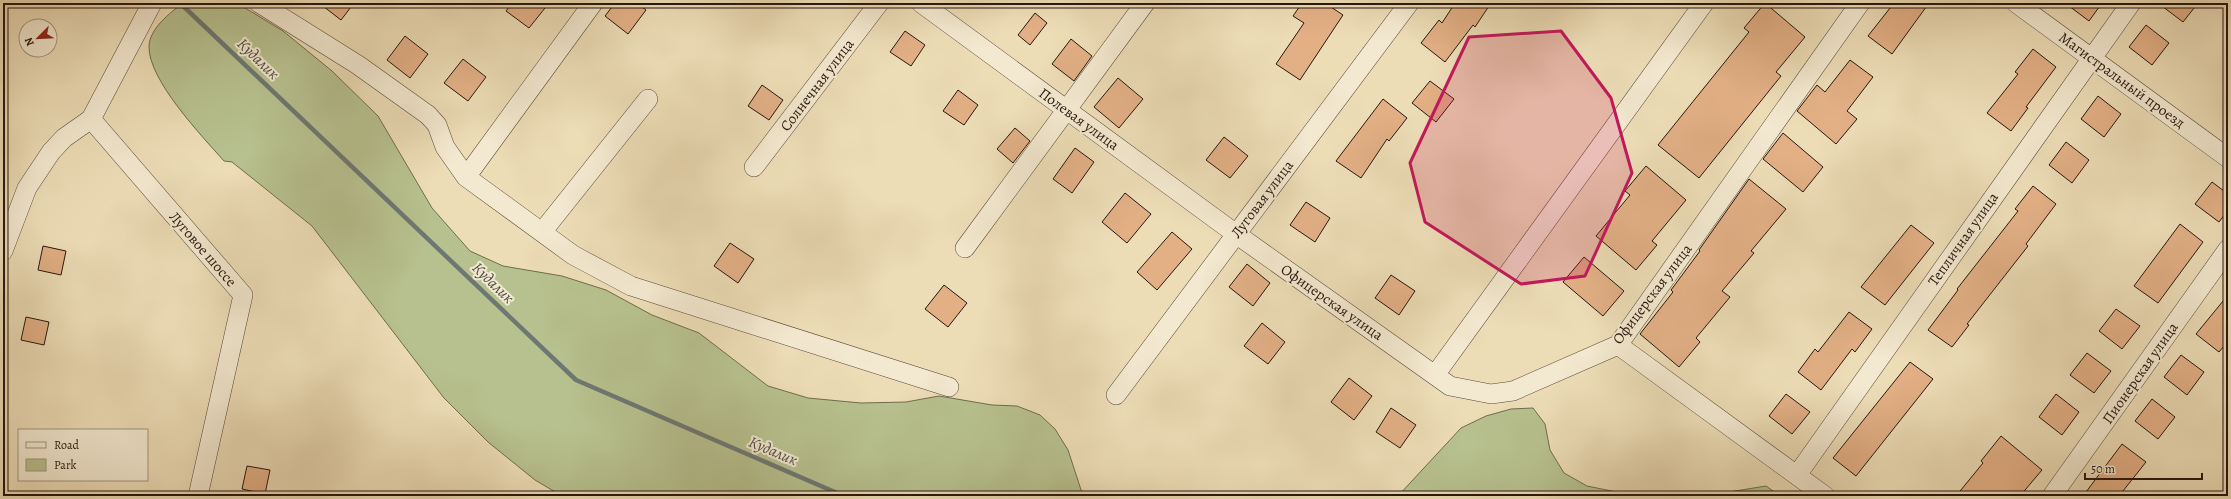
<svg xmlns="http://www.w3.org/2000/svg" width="2231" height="499" font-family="Alegreya,serif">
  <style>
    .green { fill: #b7c18f; stroke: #6f6c4e }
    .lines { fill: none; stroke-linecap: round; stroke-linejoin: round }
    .stream { stroke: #6d7873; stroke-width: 4.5 }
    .building { fill: #e3b086; stroke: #27160e }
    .minor-casing { stroke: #584838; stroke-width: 20 }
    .minor { stroke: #f3e9d0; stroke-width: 19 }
    .marked { fill: #c2185b; fill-opacity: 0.2; stroke: #c2185b; stroke-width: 3; stroke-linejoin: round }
    .labels { text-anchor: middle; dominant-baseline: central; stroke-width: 4; stroke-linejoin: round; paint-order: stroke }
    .street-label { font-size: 15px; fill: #27160e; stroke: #f3e9d0 }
    .water-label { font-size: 16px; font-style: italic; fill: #504f49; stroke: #f3e9d0 }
  </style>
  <rect width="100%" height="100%" fill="#edddb7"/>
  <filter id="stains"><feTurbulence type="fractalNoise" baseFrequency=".005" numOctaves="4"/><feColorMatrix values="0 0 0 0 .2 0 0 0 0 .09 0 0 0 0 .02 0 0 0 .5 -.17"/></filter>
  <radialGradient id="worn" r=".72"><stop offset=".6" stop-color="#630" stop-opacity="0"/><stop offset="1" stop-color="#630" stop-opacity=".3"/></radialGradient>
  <path class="green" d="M183,3H237L283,31L332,71L378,116L432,208L470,251L503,266L562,276L606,290L652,315L699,333L768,386L808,398L861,403L906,402L939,396L992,405L1017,406L1040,415L1055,429L1068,450L1083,496H562L535,480L488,442L444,398L312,226L232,162L224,161C202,136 148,80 149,46C150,28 170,13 183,3Z
    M1533,408L1545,424L1550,450L1564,473L1587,486L1636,496H1398L1461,428L1486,416L1511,409Z
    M1766,486L1780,496H1704Z"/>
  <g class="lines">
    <path class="stream" d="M180,3L576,380L844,496"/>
  </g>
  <path class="building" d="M319,3H354L341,20Z
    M512,3H549L529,28L506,11Z
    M615,3H637L646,10L628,34L605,16Z
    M1302,3H1325L1343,15L1300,80L1276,64L1304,23L1293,16Z
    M1455,3H1491L1475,27L1473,25L1445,62L1421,43L1439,20L1442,23Z
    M1765,3L1805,37L1776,72L1781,76L1699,178L1658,145L1749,32L1744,28Z
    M1894,3H1929L1892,54L1868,36Z
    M2065,3H2102L2089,21Z
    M2158,3H2198L2183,22Z
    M1035,13L1047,23L1030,45L1018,35Z
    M2146,25L2169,43L2152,65L2129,47Z
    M905,31L925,45L911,66L890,52Z
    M405,36L428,54L410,78L387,60Z
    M1071,39L1092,56L1074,81L1052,64Z
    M2033,49L2056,67L2026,107L2028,108L2011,131L1987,113L2018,74L2015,72Z
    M463,59L486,77L468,101L444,83Z
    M1850,60L1873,77L1847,111L1857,119L1836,144L1797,111L1817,85L1825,92Z
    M1118,78L1143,99L1119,128L1094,107Z
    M1430,81L1454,99L1436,122L1412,103Z
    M762,85L783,100L769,120L748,106Z
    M958,90L978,105L964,125L943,111Z
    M2098,96L2121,114L2104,137L2081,119Z
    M1383,99L1407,118L1389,141L1387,139L1361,178L1336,161Z
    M1015,128L1030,141L1013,163L997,149Z
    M1783,133L1823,167L1803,192L1763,159Z
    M1224,137L1248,156L1230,178L1206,160Z
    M2066,142L2089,160L2072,183L2049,165Z
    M1075,148L1094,162L1072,193L1053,179Z
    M1646,166L1686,200L1652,241L1657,245L1636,270L1596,236L1630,195L1625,191Z
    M1749,179L1786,209L1751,251L1754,253L1722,291L1730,297L1696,338L1700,342L1679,367L1640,334L1673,292L1671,290L1700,251L1699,250Z
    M2212,182L2228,194V210L2219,222L2195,204Z
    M2033,186L2056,204L2026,244L2028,246L1967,324L1969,325L1952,347L1928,330L1958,290L1957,289L2018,211L2015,209Z
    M1125,193L1151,214L1127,243L1102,222Z
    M1306,202L1330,218L1315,242L1290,225Z
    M2180,224L2203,242L2158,303L2134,286Z
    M1911,225L1934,243L1885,305L1861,287Z
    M1172,232L1192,249L1157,290L1137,272Z
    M730,243L754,259L738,283L714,266Z
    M43,246L66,251L61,275L38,270Z
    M1584,257L1624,291L1603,316L1563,282Z
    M1247,264L1270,283L1253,306L1229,287Z
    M1391,275L1415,291L1399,315L1375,298Z
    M944,285L967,303L948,327L925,309Z
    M2228,295V341L2219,352L2196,334Z
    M2116,309L2140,326L2122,349L2099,331Z
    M1849,312L1872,329L1855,352L1852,349L1821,390L1798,372L1815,349L1818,352Z
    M26,317L49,322L44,345L21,340Z
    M1262,323L1285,342L1268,364L1244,346Z
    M2087,353L2111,371L2094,393L2070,375Z
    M2181,355L2204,372L2187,395L2164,377Z
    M1910,362L1933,379L1856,476L1833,458Z
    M1349,378L1372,396L1354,420L1331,402Z
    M1786,394L1810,412L1792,434L1769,416Z
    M2056,394L2079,412L2062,435L2039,417Z
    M2152,399L2175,417L2158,439L2135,421Z
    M1391,408L1416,425L1400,448L1376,432Z
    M2001,436L2042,470L2020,496H1956L1983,463L1981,461Z
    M2122,444L2146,462L2119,496H2083Z
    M247,466L270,470L265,494L242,489Z"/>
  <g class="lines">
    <defs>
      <path id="minor" d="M259,3L358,65L428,115L437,125L445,147L466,177L573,255L631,286L949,387
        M921,3L1236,234L1450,386L1491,394L1513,391L1618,345L1860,3
        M2016,3L2228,158
        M91,119L243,295L198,496
        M754,167L879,3
        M466,177L593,3
        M542,232L648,99
        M965,248L1145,3
        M3,251L27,188L51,152L64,138L91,119L152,3
        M1618,345L1825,496
        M1435,375L1704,3
        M1116,395L1409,3
        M1797,475L2131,3
        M2052,496L2228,249"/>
    </defs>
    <use href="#minor" class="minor-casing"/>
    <use href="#minor" class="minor"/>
  </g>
  <path class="marked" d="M1561,31L1611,98L1632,173L1585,276L1521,284L1425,222L1410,163L1469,37Z"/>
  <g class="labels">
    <g class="street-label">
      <text transform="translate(2122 80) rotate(36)">Магистральный проезд</text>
      <text transform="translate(817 85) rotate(-53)">Солнечная улица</text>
      <text transform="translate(1079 119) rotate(36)">Полевая улица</text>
      <text transform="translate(1262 199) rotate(-53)">Луговая улица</text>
      <text transform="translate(1963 239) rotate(-55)">Тепличная улица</text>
      <text transform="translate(203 249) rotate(49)">Луговое шоссе</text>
      <text transform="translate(1652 294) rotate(-53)">Офицерская улица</text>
      <text transform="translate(1332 302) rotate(35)">Офицерская улица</text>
      <text transform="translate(2140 373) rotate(-55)">Пионерская улица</text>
    </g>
    <g class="water-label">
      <text transform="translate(258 59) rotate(44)">Кудалик</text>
      <text transform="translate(493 283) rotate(44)">Кудалик</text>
      <text transform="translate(773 451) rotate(23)">Кудалик</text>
    </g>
  </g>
  <rect width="2231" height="499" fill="none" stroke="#edddb7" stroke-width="16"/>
  <rect x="4" y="4" width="2223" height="491" fill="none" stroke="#27160e" stroke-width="2"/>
  <rect x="8" y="8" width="2215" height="483" fill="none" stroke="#27160e"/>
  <rect x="18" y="429" width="130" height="52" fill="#f3e9d0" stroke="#a19582"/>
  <rect x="26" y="442" width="20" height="6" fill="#f3e9d0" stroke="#a19582"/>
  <text x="54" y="449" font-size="12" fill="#27160e">Road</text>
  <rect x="26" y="459" width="20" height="12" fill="#b7c18f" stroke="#a19582"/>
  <text x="54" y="469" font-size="12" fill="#27160e">Park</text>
  <g transform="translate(38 38) rotate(246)"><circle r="19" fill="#f3e9d0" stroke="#a19582"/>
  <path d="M0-3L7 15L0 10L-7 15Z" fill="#8f2418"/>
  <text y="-6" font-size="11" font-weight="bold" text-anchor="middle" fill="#27160e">N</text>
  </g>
  <path d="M2085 473v6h117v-6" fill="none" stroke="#27160e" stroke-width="2"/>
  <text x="2091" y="473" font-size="12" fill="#27160e" stroke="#f3e9d0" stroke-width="3" paint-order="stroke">50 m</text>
  <rect width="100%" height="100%" filter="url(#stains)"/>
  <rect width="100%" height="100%" fill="url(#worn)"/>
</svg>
